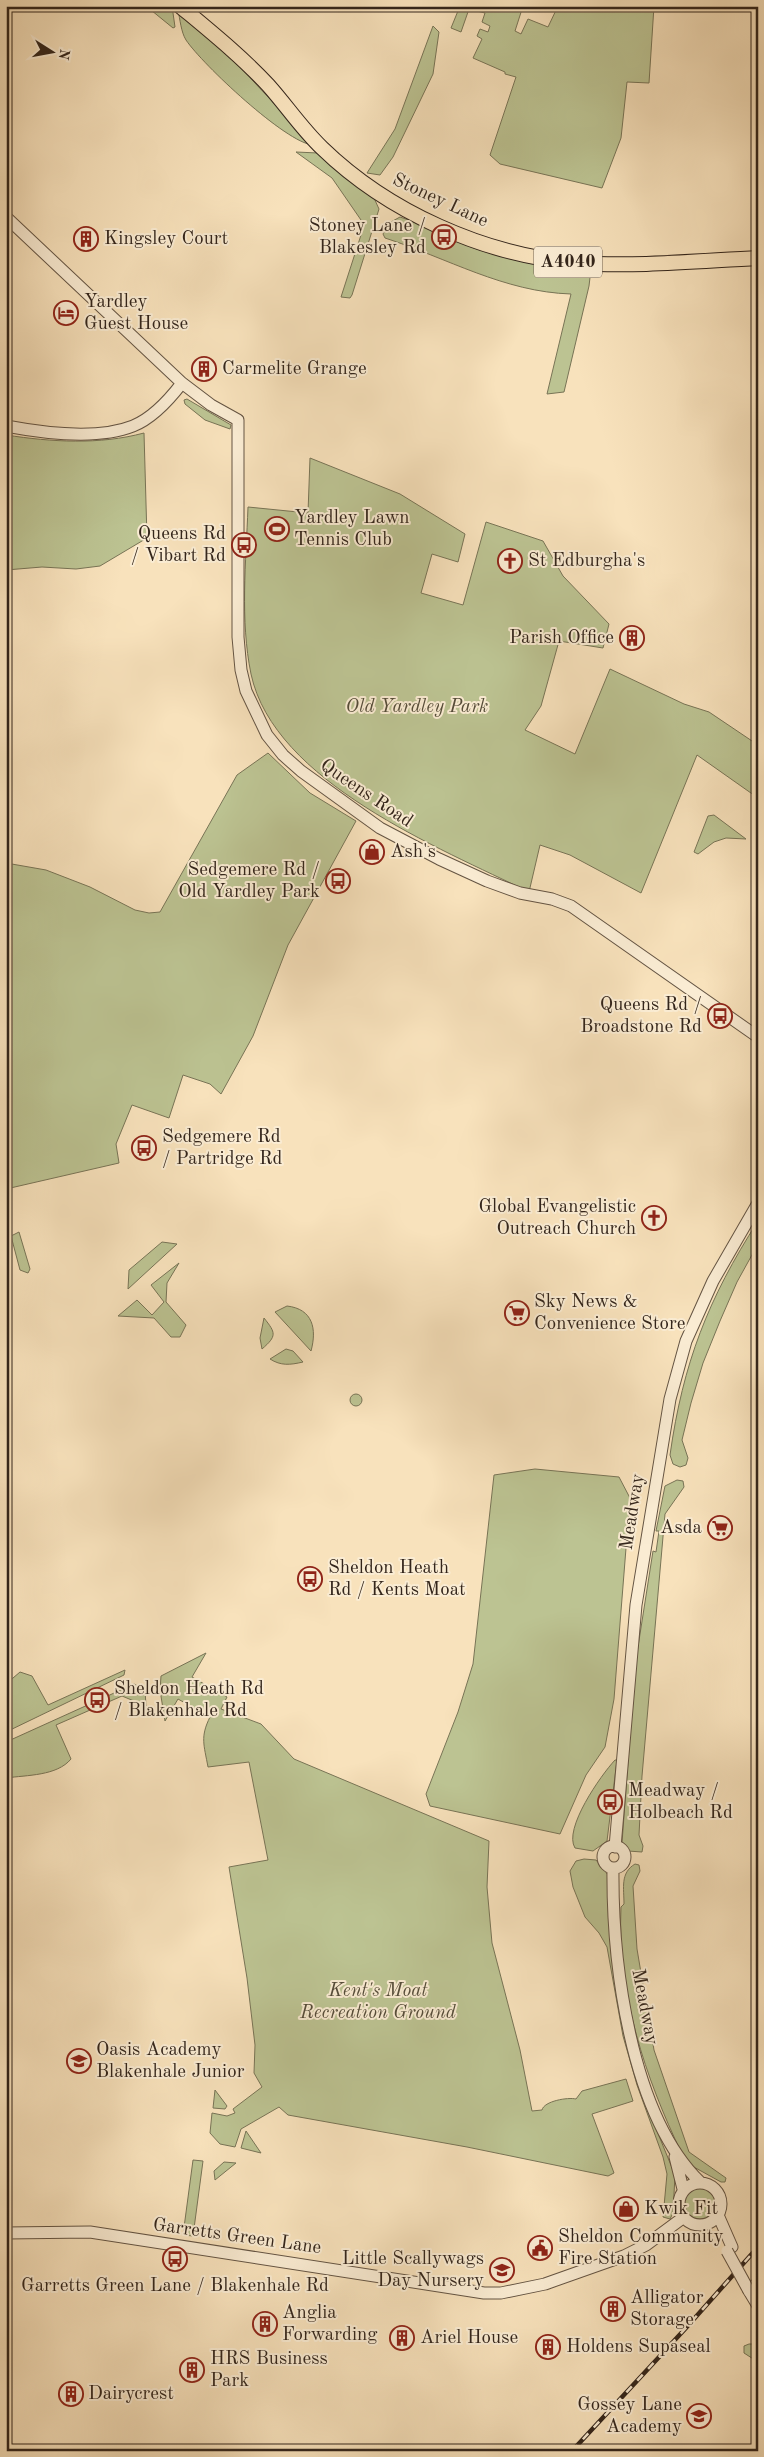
<svg xmlns="http://www.w3.org/2000/svg" width="764" height="2457" font-family="'Old Standard TT',serif">
  <style>
    .green { fill: #bcc392; stroke: #787456 }
    .lines { fill: none; stroke-linecap: round; stroke-linejoin: round }
    .minor-casing { stroke: #645443; stroke-width: 13 }
    .major-casing { stroke: #33251b; stroke-width: 16 }
    .minor { stroke: #faecd3; stroke-width: 11 }
    .major { stroke: #f8e2bc; stroke-width: 14 }
    .rail-casing { stroke: #33251b; stroke-width: 4.5 }
    .rail { stroke: #faecd3; stroke-width: 2.5; stroke-dasharray: 8; stroke-linecap: butt }
    .minor-bridge-casing { stroke: #645443; stroke-width: 13; stroke-linecap: butt }
    .minor-bridge { stroke: #faecd3; stroke-width: 11 }
    .labels { text-anchor: middle; dominant-baseline: central; stroke-width: 4; stroke-linejoin: round; paint-order: stroke }
    .shield { fill: #faecd3; stroke: #6f6152; stroke-width: 1 }
    .shield-label { font-size: 18px; font-weight: bold; fill: #33251b }
    .street-label { font-size: 19px; fill: #33251b; stroke: #faecd3 }
    .poi-label { font-size: 19px; fill: #33251b; stroke: #faecd3; text-anchor: start }
    .park-label { font-size: 19px; font-style: italic; fill: #554c39; stroke: #faecd3 }
  </style>
  <rect width="100%" height="100%" fill="#f8e2bc"/>
  <filter id="stains"><feTurbulence type="fractalNoise" baseFrequency=".004" numOctaves="4"/><feColorMatrix values="0 0 0 0 .2 0 0 0 0 .09 0 0 0 0 .02 0 0 0 .5 -.17"/></filter>
  <radialGradient id="worn" r=".72"><stop offset=".6" stop-color="#630" stop-opacity="0"/><stop offset="1" stop-color="#630" stop-opacity=".3"/></radialGradient>
  <path class="green" d="M146,6H172L175,27L173,28Z
    M460,6H523L515,31L521,34L528,19L548,27L558,6H654L649,83L627,82L621,138L602,188L500,164L490,155L516,77L505,74V72L473,58L482,39L477,36L480,29L488,32L490,26L482,22L485,13L469,9L461,32L451,28Z
    M178,10L239,66L313,145C286,143 202,64 186,40C181,32 180,19 178,10Z
    M433,26L439,32L433,74L393,157L380,175L367,173L395,129Z
    M296,152L318,153L374,198L379,209L352,295L350,298L341,297L361,235V220L332,178Z
    M400,217C425,225 449,239 474,248C513,261 550,265 591,269L589,286L564,392L547,394L571,294C504,292 447,258 385,238L383,234L389,223Z
    M187,399L231,425L230,429L205,420L185,404L184,400Z
    M144,433L147,538L100,566L76,569L42,567L6,570V435C52,442 99,445 144,433Z
    M310,458L400,494L465,534L458,562L432,554L421,593L463,605L486,522L543,541L563,576L609,624L603,648L559,641L541,706L525,730L575,754L610,669L684,704L709,712L758,745V798L697,755L641,893L570,855L540,845L529,892C440,848 274,782 251,674C240,620 246,562 248,507L308,513Z
    M268,753L310,793L356,821L288,945L253,1036L221,1094L210,1084L183,1075L169,1118L132,1105L116,1144L119,1163L6,1189V863L46,870L90,887L135,910L149,913L160,912L237,775Z
    M714,815L746,839L726,838L714,842L698,854L694,852L708,816Z
    M758,1221V1244L737,1282L720,1321L703,1363L691,1403L682,1440L688,1458L686,1465L680,1467L673,1464L670,1455C683,1363 708,1299 758,1221Z
    M19,1232L30,1269L28,1273L20,1270L11,1236Z
    M162,1242L177,1244L128,1289L129,1270Z
    M179,1263L167,1283L166,1302L186,1325L180,1337H171L154,1318L118,1316L137,1300L152,1315L164,1302L151,1285Z
    M287,1306C313,1309 317,1329 311,1351L275,1312Z
    M264,1318C276,1333 277,1336 262,1349L260,1338Z
    M286,1349L293,1351L303,1362C290,1365 281,1366 270,1359Z
    M350 1400a6 6 0 1 1 12 0a6 6 0 1 1-12 0Z
    M535,1469L619,1477L630,1498L614,1699L605,1747L586,1775L560,1834L430,1806L426,1794L458,1712L473,1664L494,1475Z
    M677,1480L683,1481L684,1487L665,1514L642,1776L639,1835L643,1846L642,1852L628,1851L622,1843L635,1666L653,1551L656,1552L659,1531H656L665,1486Z
    M206,1653L192,1677L227,1697L221,1709L261,1724L294,1759L489,1841L487,1887L492,1943L520,2050L532,2111L542,2110C544,2101 568,2097 576,2099L582,2091L626,2079L633,2101L592,2114L614,2173L608,2176L467,2147L288,2115L279,2107L241,2129L235,2147L220,2144L210,2133L212,2113L227,2116L235,2113L233,2109L262,2087L254,2073L255,2045L247,1978L229,1867L268,1860L249,1762L208,1767C204,1745 200,1737 210,1717L178,1699L165,1721L160,1690L161,1676Z
    M125,1670L124,1675L6,1732V1684L20,1672L32,1676L48,1705Z
    M134,1684L145,1690L146,1706L122,1696L56,1725L71,1759C57,1776 27,1775 6,1778V1742Z
    M615,1760H617L607,1841L593,1851L575,1848C563,1829 601,1775 615,1760Z
    M584,1859L596,1860L608,1875L611,1952L621,2014L643,2097L675,2175L673,2213L670,2219L663,2217L667,2174L663,2157L637,2085L623,2036L607,1947L599,1933L585,1917L573,1887L570,1871L576,1861Z
    M635,1864L639,1865L640,1871L633,1886L637,1949L654,2050L689,2152L726,2178L725,2182H721L692,2166L682,2154C645,2077 617,1993 621,1907L624,1904C624,1888 620,1873 635,1864Z
    M215,2090L227,2106L225,2109L213,2108Z
    M246,2131L261,2153L241,2148Z
    M193,2160L203,2161L193,2236L183,2235Z
    M224,2162L236,2163L215,2180L214,2171Z
    M684 2203a16 16 0 1 1 32 0a16 16 0 1 1-32 0Z
    M749,2344H758V2362L744,2353V2346Z"/>
  <g class="lines">
    <defs>
      <path id="minor" d="M6,217L182,383L211,405L238,420V637L241,670L246,691L267,735L283,755L301,771L380,828L439,859L487,881L520,893L552,899L571,906L758,1037
        M6,426C43,433 98,440 133,426C153,418 169,400 182,383
        M603 1857a11 11 0 1 1 22 0a11 11 0 1 1-22 0Z
        M615,1847L636,1605L670,1399L686,1341L713,1281L758,1203
        M613,1868C612,1961 630,2114 700,2182
        M675,2157L683,2189
        M679 2204a21 21 0 1 1 42 0a21 21 0 1 1-42 0Z
        M718,2215L732,2247
        M6,2233L90,2232L484,2293H501L545,2284L624,2256L646,2245L684,2217
        M755,2285L758,2290
        M749,2291L758,2306"/>
      <path id="major" d="M180,6C210,31 241,56 268,85C286,105 302,129 322,148C388,212 484,255 576,263C636,267 698,261 758,258"/>
    </defs>
    <use href="#minor" class="minor-casing"/>
    <use href="#major" class="major-casing"/>
    <use href="#minor" class="minor"/>
    <use href="#major" class="major"/>
    <defs>
      <path id="rail" d="M572,2451L685,2329L758,2247"/>
    </defs>
    <use href="#rail" class="rail-casing"/>
    <use href="#rail" class="rail"/>
    <defs>
      <path id="minor-bridge" d="M727,2251L749,2291"/>
    </defs>
    <use href="#minor-bridge" class="minor-bridge-casing"/>
    <use href="#minor-bridge" class="minor-bridge"/>
  </g>
  <defs>
    <symbol id="bus-ring" viewBox="-11 -11 22 22"><circle r="9.5" fill="#faecd3" stroke="#8f2418" stroke-width="1.5"/><path d="M-5-6H5V4H4V6H2V4H-2V6H-4V4H-5ZM-3.5-4V0h7V-4ZM-3.5 1.2v1.5H-2V1.2ZM2 1.2v1.5H3.5V1.2Z" fill="#8f2418"/></symbol>
    <symbol id="building-ring" viewBox="-11 -11 22 22"><circle r="9.5" fill="#faecd3" stroke="#8f2418" stroke-width="1.5"/><path d="M-4-6H4V6H1V3H-1V6H-4ZM-2.5-4.3h1.7v1.8h-1.7ZM.8-4.3h1.7v1.8H.8ZM-2.5-1h1.7V.8h-1.7ZM.8-1h1.7V.8H.8Z" fill="#8f2418"/></symbol>
    <symbol id="hotel-ring" viewBox="-11 -11 22 22"><circle r="9.5" fill="#faecd3" stroke="#8f2418" stroke-width="1.5"/><path d="M-6-4.5h1.5V1H6V5H4.5V3h-9V5H-6ZM-4 0a1.8 1.8 0 1 1 3.6 0ZM.5 0V-2.5h3Q6-2.5 6 0Z" fill="#8f2418"/></symbol>
    <symbol id="stadium-ring" viewBox="-11 -11 22 22"><circle r="9.5" fill="#faecd3" stroke="#8f2418" stroke-width="1.5"/><path d="M0-5a6.5 5 0 1 0 0 10a6.5 5 0 1 0 0-10ZM-3.5-1.8h7v3.6h-7Z" fill="#8f2418"/></symbol>
    <symbol id="church-ring" viewBox="-11 -11 22 22"><circle r="9.5" fill="#faecd3" stroke="#8f2418" stroke-width="1.5"/><path d="M-1.2-6h2.4v3.5h3.3v2.4h-3.3V6h-2.4V-.1h-3.3v-2.4h3.3Z" fill="#8f2418"/></symbol>
    <symbol id="shop-ring" viewBox="-11 -11 22 22"><circle r="9.5" fill="#faecd3" stroke="#8f2418" stroke-width="1.5"/><path d="M-5-2.5h2.3a2.7 3.5 0 0 1 5.4 0H5L5.5 6h-11ZM-1.5-2.5h3a1.5 2.3 0 0 0-3 0Z" fill="#8f2418"/></symbol>
    <symbol id="supermarket-ring" viewBox="-11 -11 22 22"><circle r="9.5" fill="#faecd3" stroke="#8f2418" stroke-width="1.5"/><path d="M-6-5.5h2.5l.6 2H6L4.5 2H-2.5L-4.4-4H-6ZM-1.5 3.2a1.3 1.3 0 1 0 .1 0ZM3 3.2a1.3 1.3 0 1 0 .1 0Z" fill="#8f2418"/></symbol>
    <symbol id="school-ring" viewBox="-11 -11 22 22"><circle r="9.5" fill="#faecd3" stroke="#8f2418" stroke-width="1.5"/><path d="M0-5L7-2L0 1L-7-2ZM-4 1L0 2.5L4 1V4Q0 6-4 4Z" fill="#8f2418"/></symbol>
    <symbol id="civic-ring" viewBox="-11 -11 22 22"><circle r="9.5" fill="#faecd3" stroke="#8f2418" stroke-width="1.5"/><path d="M-.6-6.5H3V-4.5H.6V-3L4-1V1h2V6H-6V1h2V-1L-.6-3ZM-1.2 2.5V6h2.4V2.5Z" fill="#8f2418"/></symbol>
  </defs>
  <g fill-rule="evenodd">
    <use href="#bus-ring" x="430" y="223" width="28" height="28"/>
    <use href="#building-ring" x="72" y="225" width="28" height="28"/>
    <use href="#hotel-ring" x="52" y="299" width="28" height="28"/>
    <use href="#building-ring" x="190" y="355" width="28" height="28"/>
    <use href="#stadium-ring" x="263" y="515" width="28" height="28"/>
    <use href="#bus-ring" x="230" y="531" width="28" height="28"/>
    <use href="#church-ring" x="496" y="547" width="28" height="28"/>
    <use href="#building-ring" x="618" y="624" width="28" height="28"/>
    <use href="#shop-ring" x="358" y="838" width="28" height="28"/>
    <use href="#bus-ring" x="324" y="867" width="28" height="28"/>
    <use href="#bus-ring" x="706" y="1002" width="28" height="28"/>
    <use href="#bus-ring" x="130" y="1134" width="28" height="28"/>
    <use href="#church-ring" x="640" y="1204" width="28" height="28"/>
    <use href="#supermarket-ring" x="503" y="1299" width="28" height="28"/>
    <use href="#supermarket-ring" x="706" y="1514" width="28" height="28"/>
    <use href="#bus-ring" x="296" y="1565" width="28" height="28"/>
    <use href="#bus-ring" x="83" y="1686" width="28" height="28"/>
    <use href="#bus-ring" x="596" y="1788" width="28" height="28"/>
    <use href="#school-ring" x="65" y="2047" width="28" height="28"/>
    <use href="#shop-ring" x="612" y="2195" width="28" height="28"/>
    <use href="#civic-ring" x="526" y="2234" width="28" height="28"/>
    <use href="#bus-ring" x="161" y="2245" width="28" height="28"/>
    <use href="#school-ring" x="488" y="2256" width="28" height="28"/>
    <use href="#building-ring" x="599" y="2295" width="28" height="28"/>
    <use href="#building-ring" x="251" y="2310" width="28" height="28"/>
    <use href="#building-ring" x="388" y="2324" width="28" height="28"/>
    <use href="#building-ring" x="534" y="2333" width="28" height="28"/>
    <use href="#building-ring" x="178" y="2356" width="28" height="28"/>
    <use href="#building-ring" x="57" y="2380" width="28" height="28"/>
    <use href="#school-ring" x="685" y="2402" width="28" height="28"/>
  </g>
  <g class="labels">
    <rect class="shield" x="534" y="246.5" width="68" height="31" rx="4"/>
    <g class="shield-label">
      <text x="568" y="262">A4040</text>
    </g>
    <g class="street-label">
      <text transform="translate(440 201) rotate(25)">Stoney Lane</text>
      <text transform="translate(366 794) rotate(34)">Queens Road</text>
      <text transform="translate(633 1512) rotate(-81)">Meadway</text>
      <text transform="translate(644 2007) rotate(79)">Meadway</text>
      <text transform="translate(237 2237) rotate(8)">Garretts Green Lane</text>
    </g>
    <g class="poi-label">
      <text x="426" y="226" text-anchor="end">Stoney Lane /<tspan x="426" dy="22">Blakesley Rd</tspan></text>
      <text x="104" y="239">Kingsley Court</text>
      <text x="84" y="302">Yardley<tspan x="84" dy="22">Guest House</tspan></text>
      <text x="222" y="369">Carmelite Grange</text>
      <text x="294" y="518">Yardley Lawn<tspan x="294" dy="22">Tennis Club</tspan></text>
      <text x="226" y="534" text-anchor="end">Queens Rd<tspan x="226" dy="22">/ Vibart Rd</tspan></text>
      <text x="528" y="561">St Edburgha's</text>
      <text x="614" y="638" text-anchor="end">Parish Office</text>
      <text x="390" y="852">Ash's</text>
      <text x="320" y="870" text-anchor="end">Sedgemere Rd /<tspan x="320" dy="22">Old Yardley Park</tspan></text>
      <text x="702" y="1005" text-anchor="end">Queens Rd /<tspan x="702" dy="22">Broadstone Rd</tspan></text>
      <text x="162" y="1137">Sedgemere Rd<tspan x="162" dy="22">/ Partridge Rd</tspan></text>
      <text x="636" y="1207" text-anchor="end">Global Evangelistic<tspan x="636" dy="22">Outreach Church</tspan></text>
      <text x="534" y="1302">Sky News &amp;<tspan x="534" dy="22">Convenience Store</tspan></text>
      <text x="702" y="1528" text-anchor="end">Asda</text>
      <text x="328" y="1568">Sheldon Heath<tspan x="328" dy="22">Rd / Kents Moat</tspan></text>
      <text x="114" y="1689">Sheldon Heath Rd<tspan x="114" dy="22">/ Blakenhale Rd</tspan></text>
      <text x="628" y="1791">Meadway /<tspan x="628" dy="22">Holbeach Rd</tspan></text>
      <text x="96" y="2050">Oasis Academy<tspan x="96" dy="22">Blakenhale Junior</tspan></text>
      <text x="644" y="2209">Kwik Fit</text>
      <text x="558" y="2237">Sheldon Community<tspan x="558" dy="22">Fire Station</tspan></text>
      <text x="484" y="2259" text-anchor="end">Little Scallywags<tspan x="484" dy="22">Day Nursery</tspan></text>
      <text x="175" y="2286" text-anchor="middle">Garretts Green Lane / Blakenhale Rd</text>
      <text x="630" y="2298">Alligator<tspan x="630" dy="22">Storage</tspan></text>
      <text x="282" y="2313">Anglia<tspan x="282" dy="22">Forwarding</tspan></text>
      <text x="420" y="2338">Ariel House</text>
      <text x="566" y="2347">Holdens Supaseal</text>
      <text x="210" y="2359">HRS Business<tspan x="210" dy="22">Park</tspan></text>
      <text x="88" y="2394">Dairycrest</text>
      <text x="682" y="2405" text-anchor="end">Gossey Lane<tspan x="682" dy="22">Academy</tspan></text>
    </g>
    <g class="park-label">
      <text x="417" y="707">Old Yardley Park</text>
      <text x="378" y="1991">Kent's Moat<tspan x="378" dy="22">Recreation Ground</tspan></text>
    </g>
  </g>
  <rect width="764" height="2457" fill="none" stroke="#f8e2bc" stroke-width="25"/>
  <rect x="8" y="8" width="749" height="2442" fill="none" stroke="#33251b" stroke-width="2.5"/>
  <rect x="12" y="12" width="739" height="2432" fill="none" stroke="#33251b"/>
  <g transform="translate(52 52) rotate(101)" stroke="#faecd3" stroke-width="4" paint-order="stroke">
  <path d="M0-4L9 19L0 12L-9 19Z" fill="#33251b"/>
  <text y="-8" font-size="14" font-weight="bold" text-anchor="middle" fill="#33251b">N</text>
  </g>
  <rect width="100%" height="100%" filter="url(#stains)"/>
  <rect width="100%" height="100%" fill="url(#worn)"/>
</svg>
